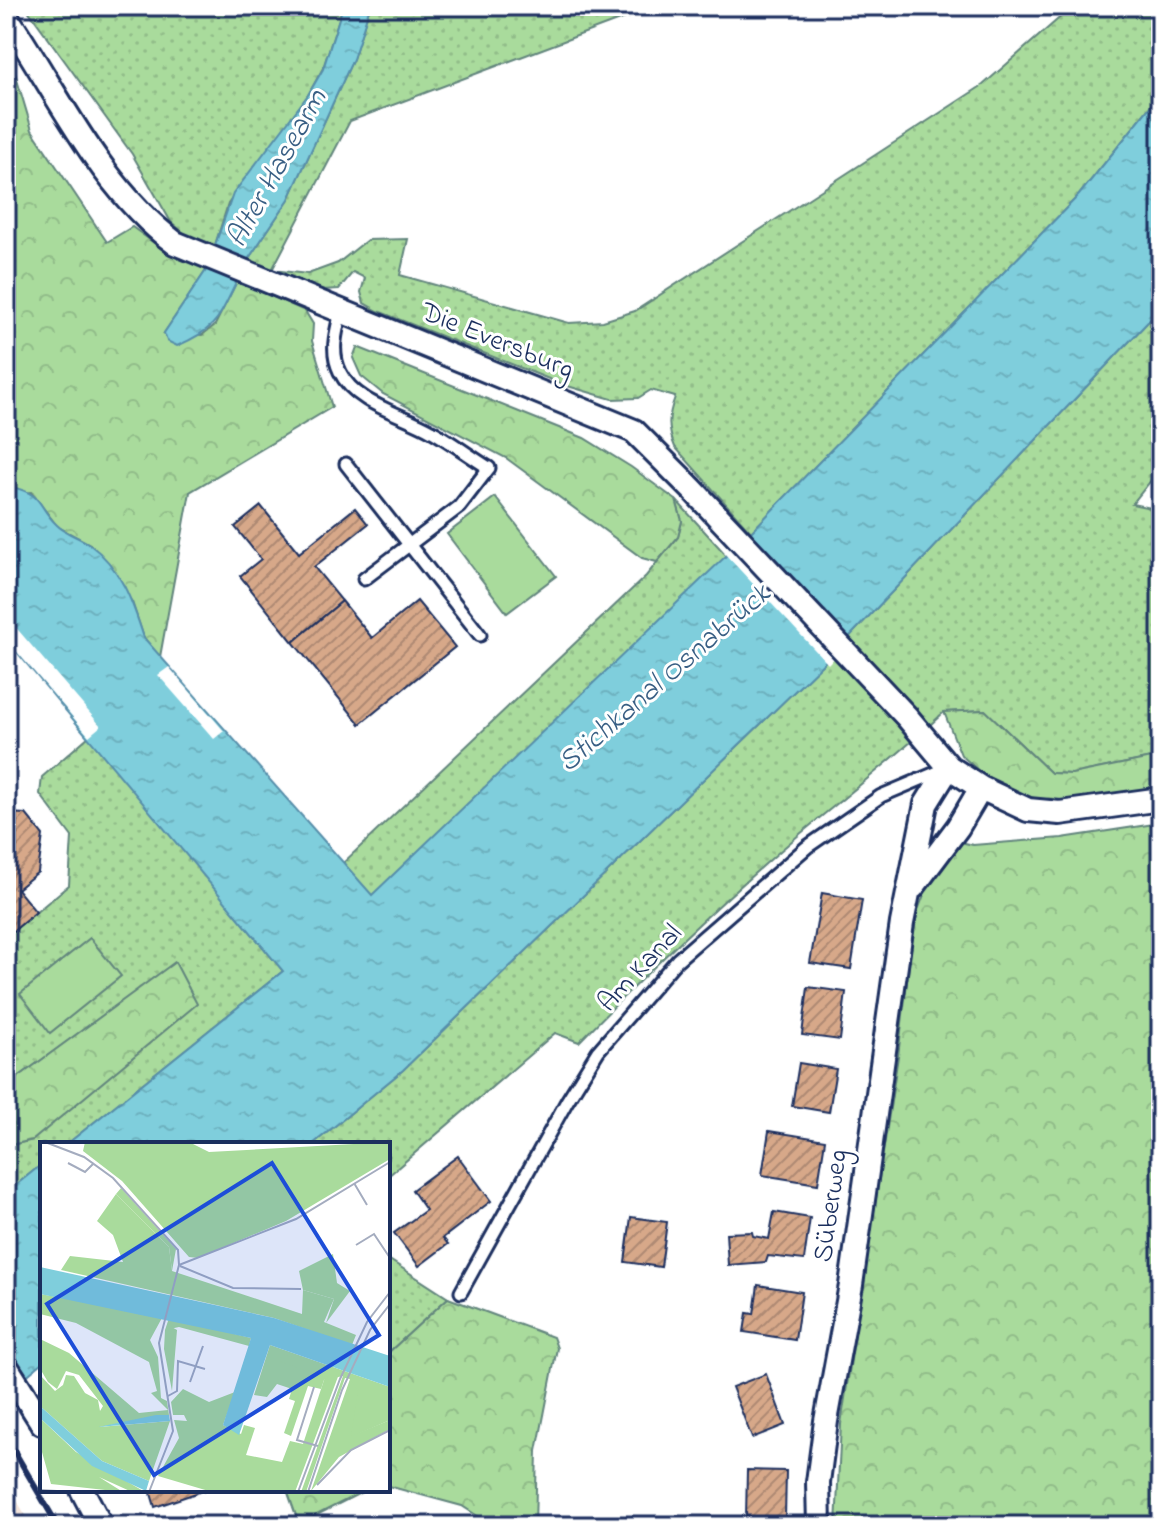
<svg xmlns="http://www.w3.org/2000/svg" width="1167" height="1532" font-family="'Indie Flower',sans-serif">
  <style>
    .industrial { fill: url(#industrial-furrows) }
    .grass { fill: url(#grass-dots); stroke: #62857d; stroke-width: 2 }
    .forest { fill: url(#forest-crowns); stroke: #62857d; stroke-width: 2 }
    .pitch { fill: #a9db9c; stroke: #62857d; stroke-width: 2 }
    .water { fill: url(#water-ripples); stroke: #578eaa; stroke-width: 2 }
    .pier { fill: #fff }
    .building { fill: url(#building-hatch); stroke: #1b2f5e; stroke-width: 2 }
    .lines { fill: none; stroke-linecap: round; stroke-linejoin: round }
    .lane-casing { stroke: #1b2f5e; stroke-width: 17 }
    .street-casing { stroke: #1b2f5e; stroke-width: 28 }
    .lane { stroke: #fff; stroke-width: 11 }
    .street { stroke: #fff; stroke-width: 22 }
    .rail { stroke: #1b2f5e; stroke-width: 6 }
    .labels { text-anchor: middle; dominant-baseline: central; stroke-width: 6; stroke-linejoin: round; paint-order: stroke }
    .street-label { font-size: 28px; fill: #1b2f5e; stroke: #fff }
    .water-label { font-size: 30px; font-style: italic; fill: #395f84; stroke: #fff }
    .inset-road { fill: none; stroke: #a4acbf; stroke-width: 2 }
    .view { fill: #1d4ed8; fill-opacity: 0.15; stroke: #1d4ed8; stroke-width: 4 }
    .inset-edge { fill: none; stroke: #1b2f5e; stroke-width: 4 }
  </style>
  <defs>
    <pattern id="industrial-furrows" width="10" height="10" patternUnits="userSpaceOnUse" patternTransform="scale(2)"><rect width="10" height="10" fill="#f3e5dc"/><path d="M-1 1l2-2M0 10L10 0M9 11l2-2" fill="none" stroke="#d0c5bf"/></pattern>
    <pattern id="grass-dots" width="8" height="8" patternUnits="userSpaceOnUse" patternTransform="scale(2)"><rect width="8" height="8" fill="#a9db9c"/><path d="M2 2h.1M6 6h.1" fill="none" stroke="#91bc89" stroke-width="1.8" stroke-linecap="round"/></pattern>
    <pattern id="forest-crowns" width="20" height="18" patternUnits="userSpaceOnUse" patternTransform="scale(2)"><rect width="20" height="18" fill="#a9db9c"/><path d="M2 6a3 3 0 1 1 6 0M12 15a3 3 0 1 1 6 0" fill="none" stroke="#91bc89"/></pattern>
    <pattern id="water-ripples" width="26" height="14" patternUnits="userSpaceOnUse" patternTransform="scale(2)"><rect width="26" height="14" fill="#7fcedc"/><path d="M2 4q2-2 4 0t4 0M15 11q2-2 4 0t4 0" fill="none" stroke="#6db1bf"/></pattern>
    <pattern id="building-hatch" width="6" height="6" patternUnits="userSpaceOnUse" patternTransform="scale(2)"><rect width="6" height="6" fill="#d7a889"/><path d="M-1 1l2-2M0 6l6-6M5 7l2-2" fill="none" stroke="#ae8973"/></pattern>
  </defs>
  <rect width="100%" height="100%" fill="#fff"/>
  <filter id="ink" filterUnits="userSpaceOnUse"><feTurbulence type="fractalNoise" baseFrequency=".0125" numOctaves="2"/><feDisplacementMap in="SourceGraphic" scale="16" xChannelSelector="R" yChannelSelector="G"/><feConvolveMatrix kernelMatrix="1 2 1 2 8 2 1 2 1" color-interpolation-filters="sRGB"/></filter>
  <g filter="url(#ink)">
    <path class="industrial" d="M11,1491L31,1524V1526H6V1495Z"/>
    <path class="grass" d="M25,6H343L323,68L308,95L228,204L214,248L191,239L171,222L132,154Z
      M370,6H674L622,19L350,121L272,270L308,274L338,263L367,240L408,239L400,275L569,323L603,321L635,311L983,85L1073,6H1161V93L1079,195L751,532L675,447C667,428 668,416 675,397L651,390L638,398L612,399L564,385L378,311L364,303L361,292L365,278L353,272L339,289L322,290L247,261L289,199L353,59Z
      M1161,308V468L1132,504L1161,510V756L1072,774L1051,773L985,710L944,712C898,756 849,793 800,834C722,900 650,969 579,1042L555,1033L388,1176V1144H313L403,1070L835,652Z
      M676,500L727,556L372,896L343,863L646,576L678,537L682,521Z
      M89,736L283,971L67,1144H42V1164L6,1193V1146L33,1140L175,963L6,1086V937L69,885L72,837L40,794L42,777Z
      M388,1259L448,1298L388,1353Z"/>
    <path class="forest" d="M6,51L10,56L32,130L107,242L132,227L165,251L207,269L164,333L202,335L215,325L237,281L305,311L313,324L312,341L332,407L190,492L160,657L144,638L132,602L90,544L58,527L31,492L6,497Z
      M357,347L584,438L631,467L676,500L682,521L678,537L657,562L642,558L506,458L383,394L361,376L353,358Z
      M985,710L1051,773L1072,774L1161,756V788L1062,802L1039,800L1009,789L980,772L961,755L944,712Z
      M1161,823V1526H836L841,1424L898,1056L911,949L918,910L930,880L960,842L973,845L1062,838Z
      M175,962L197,1004L33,1140L6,1146V1086Z
      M448,1298L553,1337L557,1348L537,1451L535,1526H493L462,1506L388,1486V1353Z
      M287,1490H366L299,1524Z"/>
    <path class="pitch" d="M495,497L556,576L507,613L447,534Z
      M90,938L121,976L50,1033L20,994Z"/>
    <path class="water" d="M343,6H370L353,59L289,199L247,261L214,248L233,194L308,95L323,69Z
      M1161,93V308L835,652L403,1070L313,1144H67L283,971L6,639V497L12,487C45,495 36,505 57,525C66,534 79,537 89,544C121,567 133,603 144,638L372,895L751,532L1079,195Z
      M207,269L237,281C218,319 218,328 177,346L167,341L164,333Z
      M42,1164V1363L6,1393V1193Z"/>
    <path class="pier" d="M748,529L852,639L828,664L724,553Z
      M6,616L101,726L89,736L6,639Z
      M169,667L224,731L214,739L158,675Z"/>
    <path class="building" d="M261,506L299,553L355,508L368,524L314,567L342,601L293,642L240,576L261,559L235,527Z
      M342,601L372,638L417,601L455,647L360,724L293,642Z
      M6,813L26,814L43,835L38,872L17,889L36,912L6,937Z
      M822,893L862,900L851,969L810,963Z
      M808,987L846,992L840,1040L802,1035Z
      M799,1063L836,1069L829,1112L792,1106Z
      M769,1131L825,1140L818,1184L762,1175Z
      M458,1156L491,1201L443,1238L448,1244L419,1266L394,1233L426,1210L412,1190Z
      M774,1212L810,1218L804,1260L768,1256L766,1262L728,1265L726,1233L752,1232L753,1236L769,1239Z
      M631,1217L667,1222L661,1267L625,1262Z
      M758,1285L802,1292L795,1340L744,1332L747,1313L754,1314Z
      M766,1374L785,1425L752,1438L732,1387Z
      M747,1470L786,1471L785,1518L746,1517Z
      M150,1490H205L155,1507Z"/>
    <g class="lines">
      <defs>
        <path id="lane" d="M341,312C336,332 330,352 340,372C355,404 403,414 432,431C451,442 470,456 489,468L459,507L364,579
          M346,464L480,635
          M461,1292L567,1101L598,1051L677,960L807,847L881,796L945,769"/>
        <path id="street" d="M6,16C58,93 99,186 175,243L634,431L692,489L907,717L949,767L981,788L1028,810L1060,813L1161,799
          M913,887L958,827L981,788
          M6,1366L42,1423
          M82,1490L101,1526
          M819,1526L818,1482L826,1421L851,1285L902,923L926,804L949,767"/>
      </defs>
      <use href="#lane" class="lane-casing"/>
      <use href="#street" class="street-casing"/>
      <use href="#lane" class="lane"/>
      <use href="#street" class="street"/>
      <path class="rail" d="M6,1437L58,1526"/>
    </g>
  </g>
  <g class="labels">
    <g class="street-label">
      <text transform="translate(497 342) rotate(22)">Die Eversburg</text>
      <text transform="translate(641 969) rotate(-47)">Am Kanal</text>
      <text transform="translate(832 1206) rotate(-82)">Süberweg</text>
    </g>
    <g class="water-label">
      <text transform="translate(278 169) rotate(-61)">Alter Hasearm</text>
      <text transform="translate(665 679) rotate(-41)">Stichkanal Osnabrück</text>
    </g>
  </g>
  <g transform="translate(40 1142)">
    <rect width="350" height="350" fill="#fff"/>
    <path d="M76,52L129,105L132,129L262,172L263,148L294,157L284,180L316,193L312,203L234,176L21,128L30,114L83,120L73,93L57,79ZM0,152L123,174L110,198L118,215L121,256L127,259L129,273L59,285L130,279L109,339L62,319L0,264V233L15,249L23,243L26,233L34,234L45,251L58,258L60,269L63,264L39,233L26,229L17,247L8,240L2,230L0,197L29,211L99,271L128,268L111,251L117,249L109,220L36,181L0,172ZM129,176L211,196L209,204L139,185L125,188ZM230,203L350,245V278L311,295L310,237L305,236L266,350H261L303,234L284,238L281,247L268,244L251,294L244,291L255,259L249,257L252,247L237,242L227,255L214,253ZM0,276L36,310L105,350H92L59,335L83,350L11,342L0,303Z" fill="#a9db9c"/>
    <path d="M45,0H149L169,10L350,0V17L246,79L158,116L149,115L82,39L43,9ZM81,46L136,107L132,129L129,105L76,52ZM293,112L297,141L310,149L286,181L294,157L263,148L259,129ZM130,184L137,188L132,249L124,207L125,188ZM243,212L278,224L280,234L239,219ZM291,232H299L255,350H172L118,334L139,296L134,278L147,279L144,273H133L131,260L143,247L169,260L195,250L183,283L201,292L204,283L215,286L206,313L242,320L250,299L263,302L284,238ZM310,237L318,249L311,294L350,278V287L299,315L271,349Z" fill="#a9db9c"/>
    <path d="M0,125L234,176L350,214V245L230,203L199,293L183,283L211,196L0,152ZM0,264L62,319L109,339L106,349L52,324L0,276ZM116,273H129L130,279L58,285Z" fill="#7fcedc"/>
    <path class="inset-road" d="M5,0L44,15L73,36L138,108L139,123L119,201L133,289L109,350M28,21L45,30L54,21M314,41L327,63M316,103L334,92L350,116M139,123L256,77L350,20M140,124L193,146L261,147M150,240L163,204M274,245L257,298L278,304M128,254L137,249L138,219L165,227M277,343L311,308L350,288M0,348L34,350M258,350L300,237L327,180L350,150M268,350L302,248L330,188L350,162"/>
    <path class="view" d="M232,21L339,193L114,333L7,162Z"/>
    <rect width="350" height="350" class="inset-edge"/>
  </g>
  <rect width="1167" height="1532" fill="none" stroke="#fff" stroke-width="32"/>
  <rect x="16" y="16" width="1135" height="1500" fill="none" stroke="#1b2f5e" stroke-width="3" filter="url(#ink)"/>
</svg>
